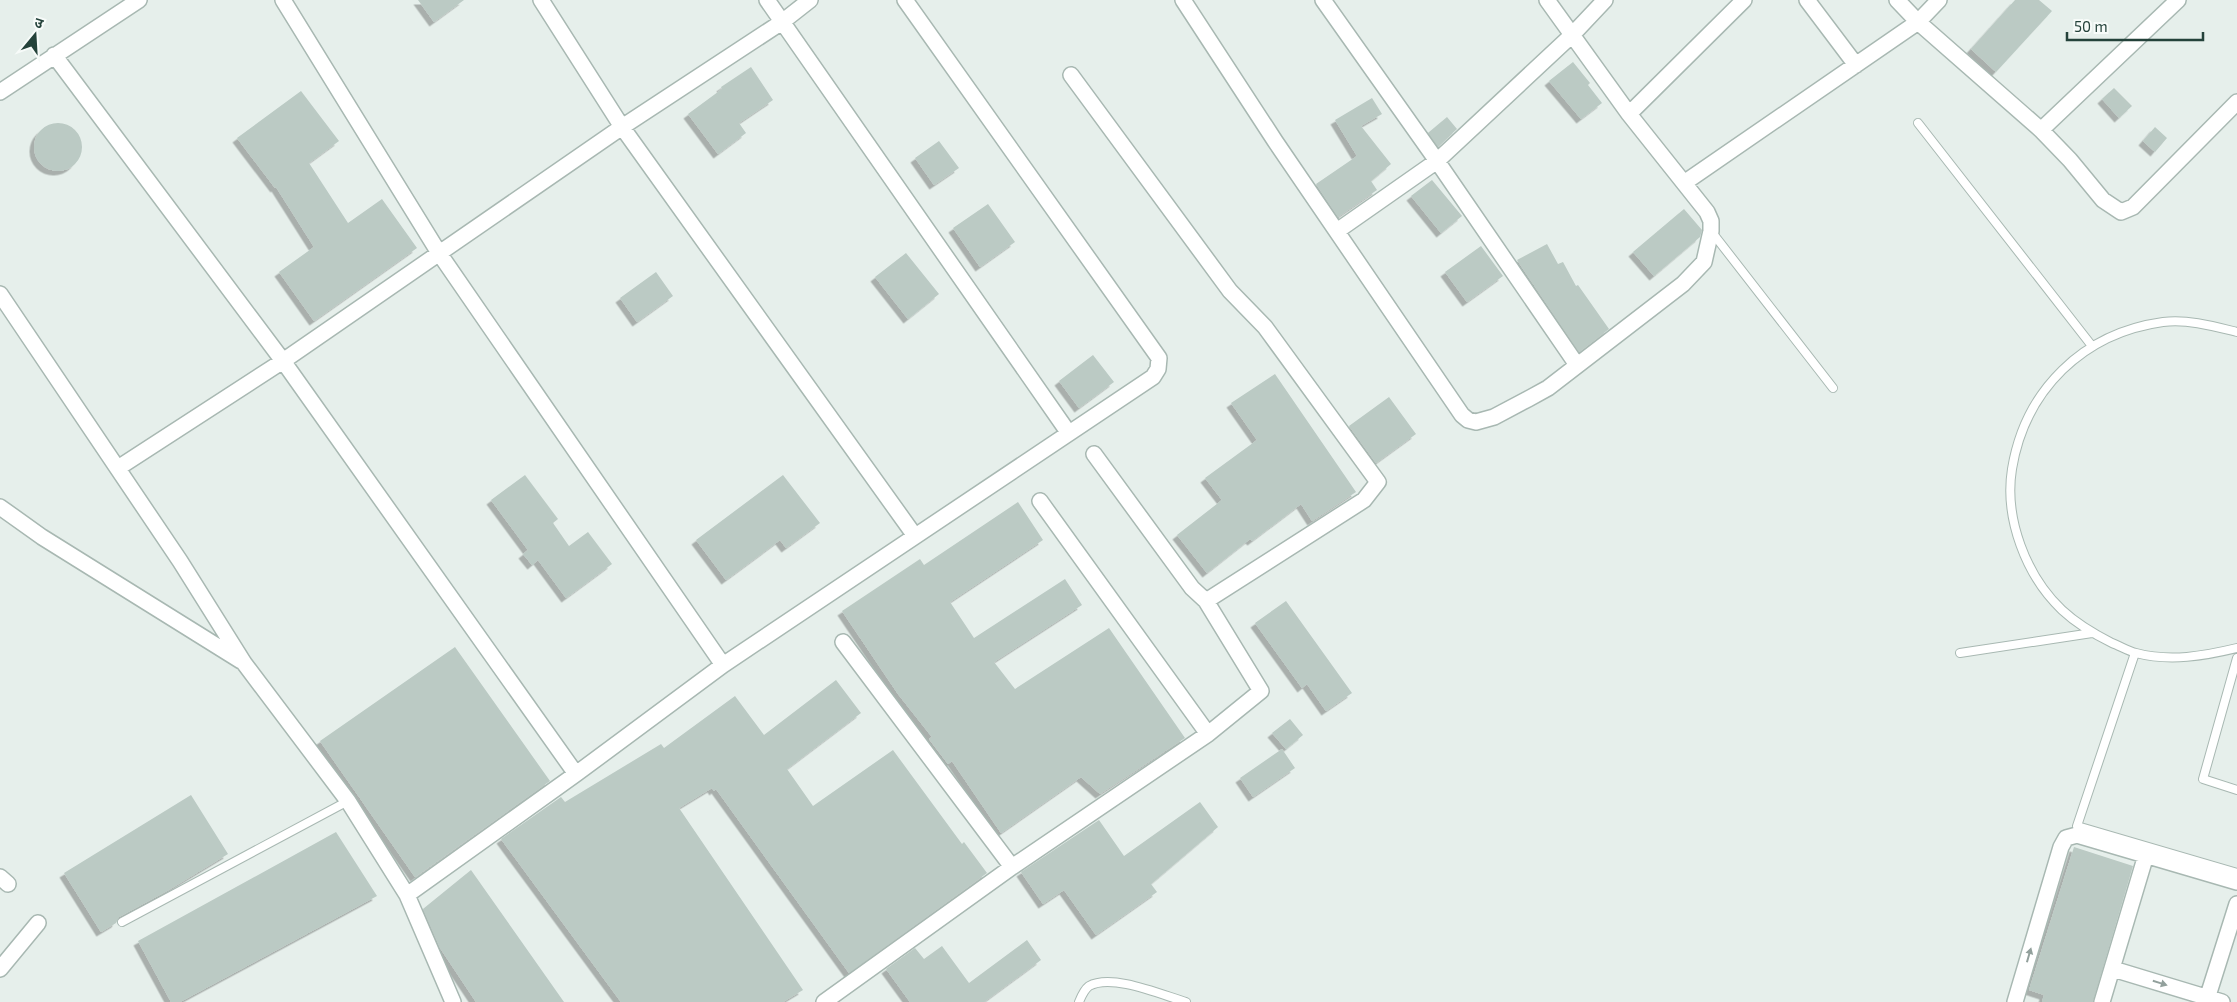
<svg xmlns="http://www.w3.org/2000/svg" width="2237" height="1002" font-family="'Exo 2','Noto Sans Devanagari',sans-serif">
  <style>
    .building { fill: #bbcac4; filter: url(#shadow) }
    .lines { fill: none; stroke-linecap: round; stroke-linejoin: round }
    .lane-casing { stroke: #a8b8b2; stroke-width: 10 }
    .street-casing { stroke: #a8b8b2; stroke-width: 18 }
    .lane { stroke: #fff; stroke-width: 8 }
    .street { stroke: #fff; stroke-width: 15 }
    .oneway { fill: #92a09c }
  </style>
  <defs>
    <filter id="shadow"><feDropShadow dx="-4.5" dy="4.5" stdDeviation="0" flood-color="#0004"/></filter>
  </defs>
  <rect width="100%" height="100%" fill="#e6efeb"/>
  <path class="building" d="M418,0H464L434,22Z
    M2015,0H2039L2052,11L1996,72L1971,49Z
    M1573,62L1590,83L1588,85L1602,103L1581,119L1549,81Z
    M751,67L773,100L739,123L746,133L718,154L688,114L722,89L721,87Z
    M2114,88L2132,106L2119,118L2102,99Z
    M301,91L339,141L309,163L348,223L382,199L417,248L314,321L279,272L314,247L276,187L275,188L237,138Z
    M1372,98L1382,114L1361,126L1391,164L1371,181L1377,190L1338,217L1316,184L1357,156L1335,120Z
    M1447,117L1457,129L1438,147L1428,133Z
    M34 147a24 24 0 1 1 48 0a24 24 0 1 1-48 0Z
    M2155,127L2167,138L2155,152L2143,141Z
    M939,141L959,168L934,185L915,158Z
    M1432,180L1462,216L1441,233L1411,196Z
    M988,204L1015,242L980,267L953,228Z
    M1684,209L1702,230L1700,237L1654,276L1633,252Z
    M1547,244L1558,264L1563,262L1576,286L1578,285L1609,329L1579,352L1517,260Z
    M1481,246L1503,276L1467,302L1445,272Z
    M906,253L939,294L908,319L875,277Z
    M656,272L673,296L637,322L620,298Z
    M1093,355L1114,382L1079,408L1059,381Z
    M1275,374L1356,492L1312,521L1301,504L1252,541L1250,539L1207,573L1177,535L1222,500L1205,478L1257,440L1231,403Z
    M1389,397L1416,434L1376,463L1349,426Z
    M525,475L558,519L553,523L569,546L588,532L612,564L566,598L538,560L532,565L523,554L528,550L491,500Z
    M783,475L820,523L786,548L780,540L726,580L696,540Z
    M1018,502L1043,540L950,602L974,638L1065,579L1082,605L994,662L1015,689L1109,628L1185,738L1100,794L1081,777L1001,833L952,761L948,764L929,739L932,737L898,694L842,611L920,559L924,565Z
    M1286,601L1352,693L1326,711L1307,684L1302,688L1255,623Z
    M455,647L550,781L415,877L320,741Z
    M836,680L861,713L787,769L813,806L893,750L962,844L964,842L987,873L849,973L716,789L714,791L712,788L679,808L803,990L783,1002H621L501,839L561,797L565,802L661,744L664,748L735,696L764,735Z
    M1290,719L1303,735L1286,749L1272,733Z
    M1282,749L1295,768L1253,797L1240,778Z
    M191,795L228,854L167,891L119,917L116,923L101,932L64,873Z
    M1200,802L1218,827L1151,884L1157,892L1096,935L1064,890L1043,904L1021,872L1099,820L1124,856Z
    M336,832L377,896L180,1002H171L138,941Z
    M2074,847L2133,866L2093,1002H2042L2044,995L2029,990Z
    M471,870L564,1002H476L440,948L423,909Z
    M1027,940L1041,960L984,1002H910L886,969L915,948L924,959L942,946L969,983Z"/>
  <g class="lines">
    <defs>
      <path id="lane" d="M1918,123L2092,346
        M1711,231L1833,388
        M2237,332C2213,326 2188,319 2163,322C2083,333 2025,390 2012,469C2004,518 2026,576 2062,610C2077,624 2094,634 2112,643C2120,646 2128,651 2136,653C2170,662 2204,656 2237,648
        M1960,653L2092,633
        M2135,653L2077,826L2237,873
        M2237,658L2203,779L2237,790
        M122,922L348,801
        M1079,1002C1081,997 1085,989 1089,986C1112,973 1162,995 1186,1002"/>
      <path id="street" d="M283,0L439,253L723,665
        M541,0L622,127L915,536
        M767,0L1068,432
        M1183,0L1275,141L1462,415L1468,420L1476,422L1494,417L1528,399L1548,388L1683,284L1704,262L1711,231V221L1707,212L1629,114L1547,0
        M1323,0L1437,161L1577,365
        M1807,0L1856,65
        M1897,0L1918,22L2041,130
        M2178,0L2041,130L2070,160L2103,200L2121,212L2133,207L2237,102
        M54,55L283,361L576,774
        M1071,75L1230,291L1265,327L1378,482L1364,500L1206,601
        M0,92L139,0
        M1629,114L1744,0
        M1684,183L1918,22L1939,0
        M1337,231L1437,161L1572,35L1605,0
        M0,294L180,561L244,663L348,801L407,895L576,774L723,665L1153,377L1158,369L1159,358L905,0
        M118,468L283,361L622,127L782,22L810,0
        M1040,501L1208,734
        M0,507L42,537L241,661
        M843,642L1012,867
        M0,877L8,884
        M407,895L453,1002
        M0,969L38,923
        M2113,969L2222,1002
        M824,1002L1012,867L1208,734L1261,691L1206,601L1192,588L1094,454
        M2015,1002L2061,847L2066,838L2077,835L2237,882
        M2102,1002L2146,855
        M2206,1002L2237,904"/>
    </defs>
    <use href="#lane" class="lane-casing"/>
    <use href="#street" class="street-casing"/>
    <use href="#lane" class="lane"/>
    <use href="#street" class="street"/>
  </g>
  <defs><path id="oneway-solid" d="M-6-.8H1V-3.2L6.5 0L1 3.2V.8H-6Z" transform="scale(1.25)"/></defs>
  <g class="oneway">
    <use href="#oneway-solid" transform="translate(2029 955) rotate(-74)"/>
    <use href="#oneway-solid" transform="translate(2160 983) rotate(17)"/>
  </g>
  <g transform="translate(35 35) rotate(18)" stroke="#f7fbf9" stroke-width="4" paint-order="stroke">
  <path d="M0-4L9 19L0 12L-9 19Z" fill="#24423a"/>
  <text y="-8" font-size="14" font-weight="bold" text-anchor="middle" fill="#24423a">उ</text>
  </g>
  <path d="M2067 32v8h136v-8" fill="none" stroke="#24423a" stroke-width="2.5"/>
  <text x="2074" y="32" font-size="15" fill="#24423a" stroke="#f7fbf9" stroke-width="4" paint-order="stroke">50 m</text>
</svg>
